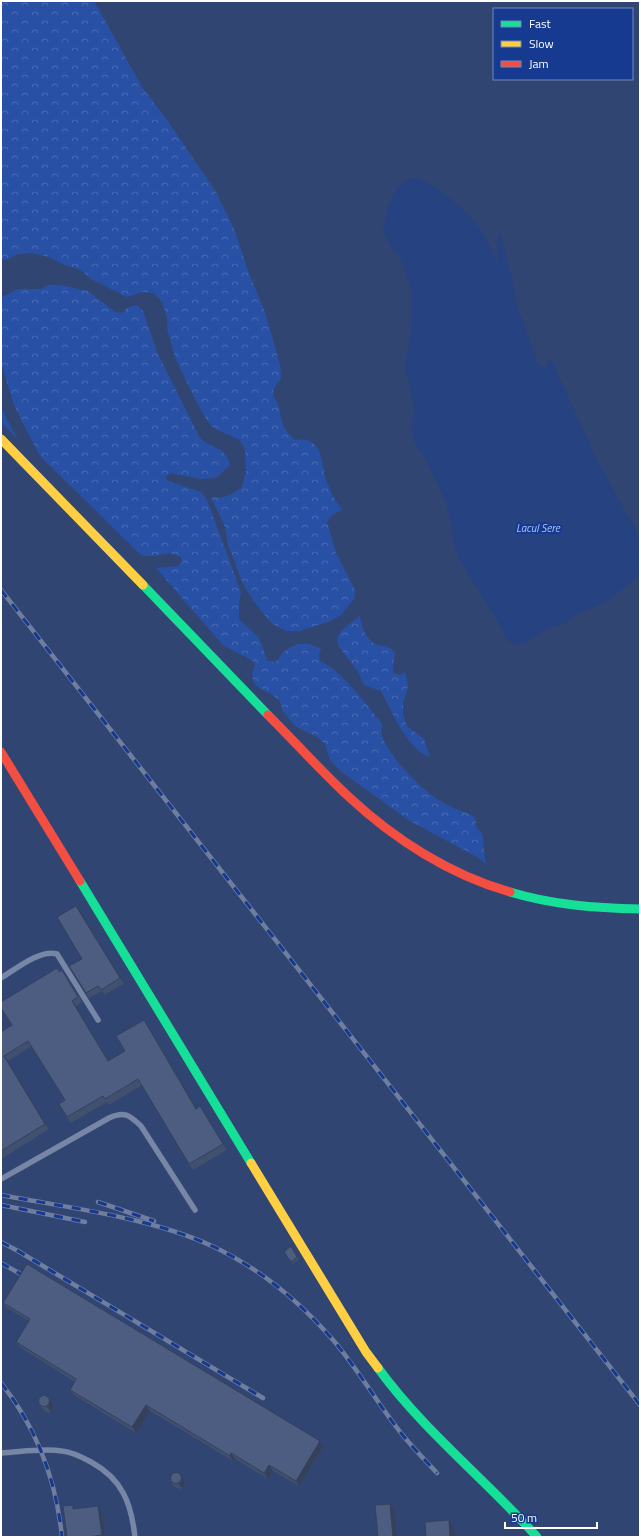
<svg xmlns="http://www.w3.org/2000/svg" width="641" height="1538" font-family="'Titillium Web',sans-serif">
  <style>
    .grass { fill: #2851a6 }
    .forest { fill: url(#forest-crowns) }
    .water { fill: #274281 }
    .lines { fill: none; stroke-linecap: round; stroke-linejoin: round }
    .lane { stroke: #7886a6; stroke-width: 5.5 }
    .fast { stroke: #16e098; stroke-width: 9 }
    .slow { stroke: #ffcf43; stroke-width: 9 }
    .jam { stroke: #f24e42; stroke-width: 9 }
    .rail-casing { stroke: #6f7d9e; stroke-width: 4.5 }
    .rail { stroke: #153a8f; stroke-width: 3; stroke-dasharray: 9; stroke-linecap: butt }
    .wall { fill: #41506f }
    .shaded-wall { fill: #35415a }
    .building { fill: #4c5d81; stroke: #35415a }
    .labels { text-anchor: middle; dominant-baseline: central; stroke-width: 4; stroke-linejoin: round; paint-order: stroke }
    .water-label { font-size: 11px; font-style: italic; fill: #acc5f8; stroke: #153a8f }
  </style>
  <defs>
    <pattern id="forest-crowns" width="20" height="18" patternUnits="userSpaceOnUse"><rect width="20" height="18" fill="#2851a6"/><path d="M2 6a3 3 0 1 1 6 0M12 15a3 3 0 1 1 6 0" fill="none" stroke="#486bb3"/></pattern>
  </defs>
  <rect width="100%" height="100%" fill="#314573"/>
  <path class="grass" d="M1,408L18,440L1,422Z"/>
  <path class="forest" d="M7,1H94L142,87L169,123L216,192L235,231L248,271L265,312L280,365L281,378C278,383 272,389 273,395C274,399 278,403 279,407C282,424 282,428 295,440C302,439 307,439 313,443C323,450 322,469 326,480C330,491 335,501 342,510L332,515L327,522L336,553L355,590L354,599L341,615L328,622L299,631H286L271,623L255,603L244,586L228,545L225,527L211,497C224,499 232,495 242,487L246,471L245,450L240,440L212,427L205,417L191,391L175,357L168,332L167,318L162,302L154,293L142,292L127,297L91,279L81,270L65,265L49,257L32,253L18,254L8,259L1,260V4Z
    M48,285H60L88,291L115,312L122,313C126,308 131,306 137,305L143,311L157,352L200,438C212,450 225,445 230,465L216,478L201,479L170,473L165,478L168,481L201,492L207,500L241,592L239,604V619L259,638L267,660L273,662L278,660C287,644 305,639 321,649L319,654L320,661C339,668 369,707 382,724C382,727 381,731 381,733C386,753 418,786 434,797C446,805 460,811 474,816L476,822V828C476,828 481,831 481,832C484,836 484,857 486,864L477,857L410,821L343,773L330,760L325,744L317,737L295,726L283,711L280,701L271,694L258,687L253,681L252,673L255,666L253,661L223,645L156,568L178,566L182,562L181,557C166,548 153,561 140,554L42,458L36,449L14,405L1,363V298L17,289H41Z
    M360,616C362,627 365,638 375,644C385,649 386,642 395,653L393,667V673L400,675L405,672L408,686L403,704V715L407,726L424,739L430,757C407,750 392,711 381,691L364,685C361,680 360,673 356,669C335,641 326,640 360,616Z"/>
  <path class="water" d="M416,178C437,184 471,215 483,233C489,243 493,254 497,264V238L500,232L512,277L516,302L537,361L542,367L546,368L549,360L553,363L596,458L637,532L640,540V574L608,601L577,614L563,625L549,628L528,642L518,645L512,643L506,639L497,620L465,569L458,557L454,543L449,515L446,502L428,464L414,441L412,431V419L415,411L406,372V362L412,322V292L405,271L399,256L391,247L383,231L387,209L393,195L398,187L406,181Z"/>
  <g class="lines">
    <path class="lane" d="M1,978C16,969 40,949 57,954L98,1020
      M1,1179L109,1118C125,1111 129,1115 141,1126L195,1210
      M1,1453C21,1452 42,1448 62,1451C72,1452 82,1457 91,1462C122,1479 131,1502 135,1537"/>
    <path class="fast" d="M143,585L268,715
      M80,881L251,1163
      M510,892C553,905 595,908 640,909
      M378,1368C423,1430 486,1480 537,1537"/>
    <path class="slow" d="M1,439L143,585
      M251,1163L366,1352L378,1368"/>
    <path class="jam" d="M268,715C295,742 321,771 349,797C394,839 450,875 510,892
      M1,752L80,881"/>
    <defs>
      <path id="rail" d="M1,590L640,1405
        M1,1195C69,1208 149,1217 212,1246C259,1268 299,1301 333,1340C358,1369 377,1403 401,1433C412,1447 425,1460 437,1473
        M98,1202L154,1221
        M1,1205L85,1222
        M1,1242L18,1251L263,1398
        M1,1263L26,1277
        M1,1383C37,1428 56,1480 62,1537"/>
    </defs>
    <use href="#rail" class="rail-casing"/>
    <use href="#rail" class="rail"/>
  </g>
  <path class="wall" d="M76,906L124,984L104,995L102,991L89,998L86,993Z
    M62,970L82,1002L76,1006L109,1061L125,1051L148,1026L196,1108L204,1111L227,1150L193,1170L189,1164L142,1085L109,1105L107,1102L71,1123L67,1117L65,1100L32,1046L8,1061L49,1129L1,1159V1032L12,1025L60,972Z
    M291,1246L299,1259L293,1264L284,1252Z
    M3,1303L323,1447L299,1486L273,1471L268,1479L235,1459L233,1461L150,1411L136,1433L74,1395L70,1390L75,1382L20,1347L16,1342L29,1321L7,1308Z
    M39,1404H53V1408L51,1412L47,1413L43,1409Z
    M170,1480H184L185,1484L182,1488L179,1489L174,1486Z
    M76,1509L102,1512L105,1537H67Z"/>
  <path class="shaded-wall" d="M76,906L80,911L124,984L120,978Z
    M72,1001L76,1006L112,1067L108,1061Z
    M144,1020L148,1026L200,1114L196,1109Z
    M4,1056L8,1061L49,1129L45,1124Z
    M200,1106L204,1111L227,1150L223,1144Z
    M49,1398L53,1404V1408L51,1412L47,1407Z
    M146,1405L150,1411L136,1433L132,1427Z
    M320,1441L323,1447L299,1486L296,1481Z
    M231,1453L235,1459L233,1461L230,1456Z
    M269,1465L273,1471L268,1479L264,1473Z
    M180,1475L184,1480L185,1484L182,1488L178,1483Z
    M390,1504L394,1510L397,1537H393Z
    M98,1506L102,1512L105,1537H103L102,1535Z
    M449,1520L454,1527L455,1537H450Z"/>
  <path class="building" d="M76,906L120,978L101,990L98,986L86,993L69,966L82,959L57,917Z
    M57,968L60,972L62,970L78,997L72,1001L108,1061L125,1051L116,1036L144,1020L196,1109L200,1106L223,1144L189,1164L138,1079L105,1099L103,1096L67,1117L59,1104L65,1100L28,1041L4,1056L45,1124L1,1151V1032L12,1025L1,1008V1002Z
    M291,1246L297,1257L291,1262L284,1252Z
    M27,1264L320,1441L296,1481L269,1465L264,1473L231,1453L230,1456L146,1405L132,1427L70,1390L76,1379L16,1342L30,1319L3,1303Z
    M38.5 1401a5.5 5.5 0 1 1 11 0a5.5 5.5 0 1 1-11 0Z
    M170.5 1478a5.5 5.5 0 1 1 11 0a5.5 5.5 0 1 1-11 0Z
    M390,1504L393,1537H378L375,1505Z
    M73,1505V1509L98,1506L102,1535L88,1537H67L63,1506Z
    M449,1520L450,1537H426L425,1522Z"/>
  <g class="labels">
    <g class="water-label">
      <text x="538" y="528">Lacul Sere</text>
    </g>
  </g>
  <rect width="641" height="1538" fill="none" stroke="#ffffff" stroke-width="4"/>
  <rect x="493" y="8" width="140" height="72" fill="#153a8f" stroke="#7389bc"/>
  <rect x="501" y="21" width="20" height="6" fill="#16e098" stroke="#7389bc"/>
  <text x="529" y="28" font-size="12" fill="#ffffff">Fast</text>
  <rect x="501" y="41" width="20" height="6" fill="#ffcf43" stroke="#7389bc"/>
  <text x="529" y="48" font-size="12" fill="#ffffff">Slow</text>
  <rect x="501" y="61" width="20" height="6" fill="#f24e42" stroke="#7389bc"/>
  <text x="529" y="68" font-size="12" fill="#ffffff">Jam</text>
  <path d="M505 1522v6h92v-6" fill="none" stroke="#ffffff" stroke-width="2"/>
  <text x="511" y="1522" font-size="12" fill="#ffffff" stroke="#153a8f" stroke-width="3" paint-order="stroke">50 m</text>
</svg>
